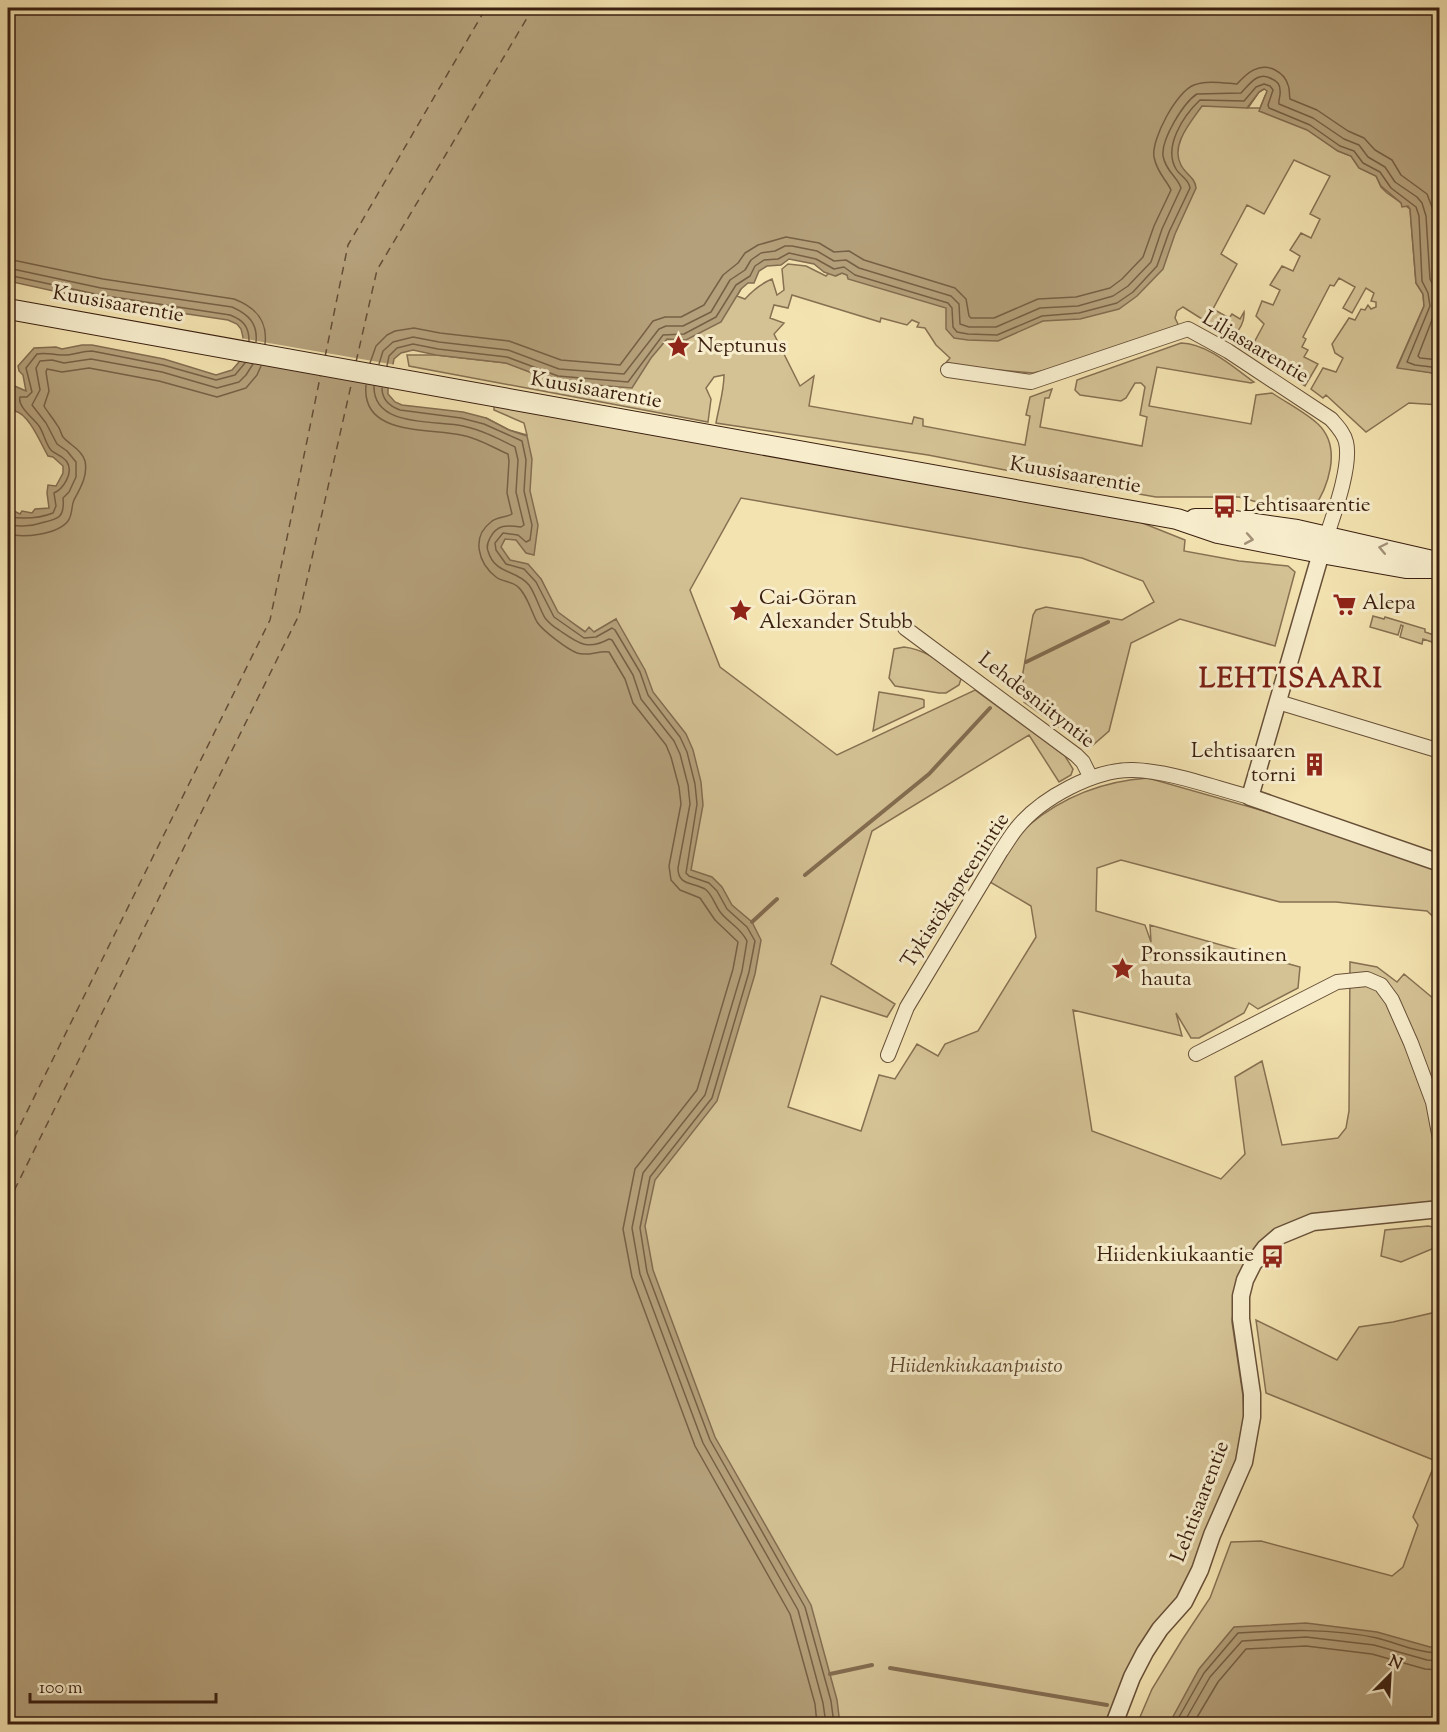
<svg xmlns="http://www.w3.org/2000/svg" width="1447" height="1732" font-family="'Sorts Mill Goudy',serif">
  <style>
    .green { fill: #d4c295; stroke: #877052; stroke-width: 1.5 }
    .water { fill: #b4a07a; stroke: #836c50; stroke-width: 1.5 }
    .pier { fill: #f3e3b0 }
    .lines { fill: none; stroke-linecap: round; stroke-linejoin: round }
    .shore { stroke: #776045; stroke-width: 1.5 }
    .stream { stroke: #836c50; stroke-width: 4 }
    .ferry { stroke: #654c35; stroke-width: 1.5; stroke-dasharray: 8 6; stroke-linecap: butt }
    .minor-casing { stroke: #685038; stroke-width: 16 }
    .tertiary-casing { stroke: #685038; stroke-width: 19 }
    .secondary-casing { stroke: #3a1f10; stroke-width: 22 }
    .minor { stroke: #f7edcc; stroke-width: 14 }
    .tertiary { stroke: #f7edcc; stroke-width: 16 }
    .secondary { stroke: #f7edcc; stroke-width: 20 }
    .oneway { stroke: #a29077 }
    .labels { text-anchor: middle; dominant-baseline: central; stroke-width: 6; stroke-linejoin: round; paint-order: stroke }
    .street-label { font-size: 21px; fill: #3a1f10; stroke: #f7edcc }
    .poi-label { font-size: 21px; fill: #3a1f10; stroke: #f7edcc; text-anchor: start }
    .park-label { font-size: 21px; font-style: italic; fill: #604831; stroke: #f7edcc }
    .district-label { font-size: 27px; font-weight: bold; letter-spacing: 1.5px; fill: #7a1f14; stroke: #f7edcc }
  </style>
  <rect width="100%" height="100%" fill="#f3e3b0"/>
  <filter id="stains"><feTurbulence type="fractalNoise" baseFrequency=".00333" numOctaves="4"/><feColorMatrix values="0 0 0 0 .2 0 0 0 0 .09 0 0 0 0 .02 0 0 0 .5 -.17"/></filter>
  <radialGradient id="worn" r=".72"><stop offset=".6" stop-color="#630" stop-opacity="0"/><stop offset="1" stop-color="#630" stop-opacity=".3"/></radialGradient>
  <path class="green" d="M1264,89L1259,92L1248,108H1260L1265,96L1285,114L1338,151L1351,156L1359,168L1376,176L1381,187L1387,193L1410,209L1416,283L1423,294L1424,306L1397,367L1439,374L1440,405L1409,403L1366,432L1326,395L1323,398L1311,389L1323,368L1336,372L1343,358L1335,353L1332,344L1349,318L1355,320L1361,309L1365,310L1368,305L1371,309L1376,307V302L1371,301L1374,293L1366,288L1352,313L1343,308L1355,287L1339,278L1334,286L1330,285L1303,337L1306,339L1302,347L1308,350L1304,357L1318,364L1305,386L1250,350L1264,324L1256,316L1262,301L1273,305L1280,290L1270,285L1282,266L1293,271L1300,256L1290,250L1301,233L1311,238L1320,219L1310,214L1330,176L1294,160L1264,214L1247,205L1221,254L1237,264L1213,309L1229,318L1232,314L1240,319L1244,312C1245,323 1239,331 1232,338L1183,307L1177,311L1175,318L1179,326L1059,367L1033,373L944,365L950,358L936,345L925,328L917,327L919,323L912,320L907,325L881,318L880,322L792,295L788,308L774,305L770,318L784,323L774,334L800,386L814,376L809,406L912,424L914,417L923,419V426L1025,445L1030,416L1026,415L1030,397L1052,389L1049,398H1045L1040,427L1142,446L1147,417L1140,415L1145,387L1141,383H1135L1126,398L1121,401L1080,395L1075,390L1077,380L1181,343C1208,344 1233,367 1254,382L1251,383L1157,367L1149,406L1251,424L1256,395L1272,393C1287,403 1305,412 1318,424C1343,448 1328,489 1311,512L1279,505L1271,506L1239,497H1156L1041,477L928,455L716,423C719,406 724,391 724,375L714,377L706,388L711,399L708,422L409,366L407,355H436L506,363L556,382L603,365L741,289L737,296L745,299C753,290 760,284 772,279L777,295L784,290L782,269L788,264L806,266L826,276L829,273L836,276L842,273L876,287L1186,92Z
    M494,403L1140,522L1185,540L1184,551L1239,561L1288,566L1295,572L1275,646L1180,619L1131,643L1109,731L1093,745L1086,746L1024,702L1023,672L1033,615L1036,610L1046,607L1122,620L1154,602L1143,581L1082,558L741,498L690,590L720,667L837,755L975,690L1065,756L1073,769L1071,775L1059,782L1029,735L872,831L831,964L895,1004L887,1017L821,996L788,1107L861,1131L879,1075L895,1079L917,1044L938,1056L945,1044L978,1031L1036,937L1031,906L990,882C1001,863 1012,840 1029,825C1064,796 1104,781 1148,778L1310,824L1439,869V922L1427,911L1336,902H1280L1121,860L1097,868L1096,911L1145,925L1151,942L1150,925L1300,967L1298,988L1258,1009L1249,1003L1244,1013L1199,1038H1191L1176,1013L1182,1036L1073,1010L1092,1131L1221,1179L1245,1154L1235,1077L1262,1061L1282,1145L1338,1138L1346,1128L1349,1111L1350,962L1377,967L1397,982L1404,974L1440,1004L1439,1202L1306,1217L1236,1285L1232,1322L1243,1396L1244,1416L1240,1447L1234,1465L1179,1599L1118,1693L1105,1724H797L639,1273L667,872L616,619L594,632H586L558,613L541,579L510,561L500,547L505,539L481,422L486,418L509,430L527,435L524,423L494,410Z
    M1373,616L1384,619L1385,617L1425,629V632L1437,636L1435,643L1423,639L1422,644L1400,637L1403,626L1401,625L1398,635L1370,627Z
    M904,647C929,650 941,664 961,679L959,685L946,693H939L895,686L889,678L894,649Z
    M879,692L922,699L924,700V707L873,731Z
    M1428,1226L1439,1228V1246L1401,1262L1381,1256L1385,1230Z
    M1439,1305V1685L1170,1721L1169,1724H1137L1152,1689L1182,1640L1210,1598L1231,1542L1261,1541L1392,1576L1403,1567L1418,1525L1413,1517L1436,1461L1266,1393L1256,1320L1337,1360L1359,1327L1393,1322L1436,1312Z"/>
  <path class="water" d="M8,8H1439V374L1397,368L1424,306L1423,294L1416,283L1410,209L1408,206L1402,207L1401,203L1381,186L1376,176L1359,168L1351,156L1338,151L1307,130L1259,111L1267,91L1264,89L1259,92L1247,108L1202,106C1191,122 1170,145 1181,165C1186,175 1195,177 1196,188L1175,234L1163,269L1137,296L1119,309L1080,319L1043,321L998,341L968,340L954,338L946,329V308L848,279L847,275L842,273L835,276L824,272L814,264L789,259L781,265L767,266L759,271L754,283H748L741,289L721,322L686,340L667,339L651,358L632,388L556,382L506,363L436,355L413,350L401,353L394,359L388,389V394L395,402L402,405L463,412L486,418L509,430L527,436L532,459L530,491L538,525L534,555L526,553L516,540L505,539L501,547L510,560L528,564L541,579L558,612L585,632L589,627L594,632L616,619L645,670L653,692L686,734L693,750L701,782L703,805L691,870L712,877L722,887L732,905L752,922L761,940L755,974L717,1101L655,1180L645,1226L653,1270L715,1437L811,1605L837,1700L840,1724H8V505L10,511H14L20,514L22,511L32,513L35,509L49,508L47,493L48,485L56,486L63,473V466L53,457L48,456C41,444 29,414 15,411L8,386L10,384L26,391L23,375L19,371L18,366L34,348L56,347L62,349L82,345H92L164,359L216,375L232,370L239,362L243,337L241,329L237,324L228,320L99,301L8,281Z
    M1306,1623L1377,1632L1430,1647H1439V1724H1169L1199,1669L1234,1627Z"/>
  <path class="pier" d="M240,338L396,365L391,386L237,359Z"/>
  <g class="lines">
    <path class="shore" d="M8,259L103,279L234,299C255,307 268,320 265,344
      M8,268L101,288L232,307C248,314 258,323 256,342
      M8,275L100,295L230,315C243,320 249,326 249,341
      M370,363L376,346L387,335L395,331L414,328L440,333L509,341L561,360L620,365L653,321L665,317H681L704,305L723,275L738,263L745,253L758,245L786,237L819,243L834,252L849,251L864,260L955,288L966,299L969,316L971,318H994L1038,299L1076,297L1110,288L1122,279L1143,257L1154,226L1171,190C1166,179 1157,173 1154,157C1151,139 1177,91 1194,85C1206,80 1224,83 1237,84C1247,73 1259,62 1275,70C1281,73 1286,78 1288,85C1290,89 1289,95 1290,99L1317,110L1348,131L1364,138L1375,150L1392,160L1401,175L1427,194L1435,215L1440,278
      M379,364L383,351L393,342L413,337L439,342L508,350L559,369L624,374L659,329L666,326H683L711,312L730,280L745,270L751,260L761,253L775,251L785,246H792L817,251L834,261L846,260L859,268L951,296L959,304L960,324L969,327H996L1040,308L1078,306L1113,296L1128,286L1151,262L1162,229L1181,188C1177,176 1166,172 1163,156C1161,139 1184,102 1197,94L1241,93C1249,85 1258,70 1272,79C1277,81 1280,85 1280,90C1281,96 1278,100 1279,104L1313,118L1344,139L1359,145L1368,157L1385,167L1395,182L1417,197L1422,203L1426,216L1430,279L1436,291L1437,307L1418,356L1420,358L1440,360
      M387,366L389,356L397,348L413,344L438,349L507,357L558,376L628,382L663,335L684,334L716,317L736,285L750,276L755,266L764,260L778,259L789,253L816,259L834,269L844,267L855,275L948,303L952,308L953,327L957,332L968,334L997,335L1042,316L1079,313L1117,303L1133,292L1157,266L1169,232L1190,188C1189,179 1180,176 1176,169C1163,147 1183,116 1200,100L1244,101L1256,87L1264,84L1270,86L1273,90L1268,105L1269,108L1310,125L1340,146L1354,151L1363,163L1380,172L1391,188L1416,207L1419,216L1422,281L1428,293L1430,306L1407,362L1415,365L1440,368
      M366,385C361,436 428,428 461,435C478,438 492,447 508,454L509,461L507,493L512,514C506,518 497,516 491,522C471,537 478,563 496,577C502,582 511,581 517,586C527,594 531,611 537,622C543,631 567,649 577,653C588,657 599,650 609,652L625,679L633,703L666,745L671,757L679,787L681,804L669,866L671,880L680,890L700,898L715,920L738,942L733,969L697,1090L635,1169L623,1229L632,1277L695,1446L790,1614L815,1704L817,1724
      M374,386C373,428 436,420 463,426C482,430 499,439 515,447L518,460L516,492L524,525L521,527C507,525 497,524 490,538C488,542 486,546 488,551C495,575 516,569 529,585C536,595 539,608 545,618C549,623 554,627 559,630C578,643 587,651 609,639L612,640L633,675L641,699L674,741L680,754L688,785L690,804L678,868C678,886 693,882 705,889C713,895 715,906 721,913C729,923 741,928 747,941L742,971L705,1095L643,1173L632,1228L640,1274L703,1443L798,1610L823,1703L826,1724
      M382,388C382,400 389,406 400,410L461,418L484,424L522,441L526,460L524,491L532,525L530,540L526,542L518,535L503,533L495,543L496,550L506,564L524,569L536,582L554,617L584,638L596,637L612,628L615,630L640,672L648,695L680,737L687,752L695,784L697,804L686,873L689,876L709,883L717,891L727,909L747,927L755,941L749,972L712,1098L650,1177L640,1228L647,1272L710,1440L805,1607L831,1701L834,1724
      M8,517C23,519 38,519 53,513L56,506L54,493C63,489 74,473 67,462C63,456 57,455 52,451C46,446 44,433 39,426C33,418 17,406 20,397H27L32,392L26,368L37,354C47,352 52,355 62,355C71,356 81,351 92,351L163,365L216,380L235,375L245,363
      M8,525C20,526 29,527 41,523C57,519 65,519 63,498L69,492L76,477V462L67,451L57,444L46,423L32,405L40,390L36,368L40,361L52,360L64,363L91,359L162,372L217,388L239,382L246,375L253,364
      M8,534C23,538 57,535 68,521C73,514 71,506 74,500C81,487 88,475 85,461C81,449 71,446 63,437C61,434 60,428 57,425C53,418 48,413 44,406L49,391L46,372L47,369L62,372L89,368L159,381L217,397L246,388L257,375L261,366
      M1175,1724L1204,1673L1238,1633C1284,1630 1331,1628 1377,1638C1397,1643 1418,1653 1440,1653
      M1183,1724L1210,1677L1242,1641L1306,1637L1374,1645L1427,1660L1440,1661
      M1193,1724L1218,1682L1246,1649L1306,1646L1372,1654L1425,1669L1440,1670"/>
    <path class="stream" d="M1026,662L1108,622
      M805,875L929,774L990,708
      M752,922L777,899
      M890,1668L1107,1705
      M830,1674L872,1665"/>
    <path class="ferry" d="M325,357L348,245L486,8
      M356,362L377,270L533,8
      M8,1150L270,620L321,373
      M8,1203L299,615L352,381"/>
    <defs>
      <path id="minor" d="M948,370L1031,382L1188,329L1228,351L1331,419C1337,426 1344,433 1346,442C1352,467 1332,519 1324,544
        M905,628L1076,755L1083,762L1091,778
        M1278,702L1440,751
        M1196,1054L1337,982L1367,979L1381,985L1392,1000L1411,1043L1433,1102L1440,1139
        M888,1055L907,1007L1001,851C1006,844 1011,835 1017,828C1041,798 1095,769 1133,770C1170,771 1215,788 1250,797"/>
      <path id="tertiary" d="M1321,553L1250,797L1440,863
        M1114,1724L1132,1677L1145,1652L1160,1629L1184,1602L1200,1570L1212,1535L1244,1462L1252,1417V1394L1241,1319V1296L1245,1280L1253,1264L1265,1248L1279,1236L1313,1222L1440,1209"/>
      <path id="secondary" d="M8,309L1177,519L1218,533L1321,553L1406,568H1440
        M1195,519H1220L1297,530L1437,562"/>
    </defs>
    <use href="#minor" class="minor-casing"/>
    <use href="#tertiary" class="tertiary-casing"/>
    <use href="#secondary" class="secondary-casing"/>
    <use href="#minor" class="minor"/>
    <use href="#tertiary" class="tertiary"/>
    <use href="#secondary" class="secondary"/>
  </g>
  <defs><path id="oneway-chevron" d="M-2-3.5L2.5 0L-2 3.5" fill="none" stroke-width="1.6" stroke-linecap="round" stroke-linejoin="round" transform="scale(1.5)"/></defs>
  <g class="oneway">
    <use href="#oneway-chevron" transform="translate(1249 539) rotate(10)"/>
    <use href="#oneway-chevron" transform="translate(1383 548) rotate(-168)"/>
  </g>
  <defs>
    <symbol id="sight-bare" viewBox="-9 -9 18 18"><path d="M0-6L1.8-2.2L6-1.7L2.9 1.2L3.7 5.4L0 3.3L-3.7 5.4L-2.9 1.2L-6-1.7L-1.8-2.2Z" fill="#8f2418" stroke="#f7edcc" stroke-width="2.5" paint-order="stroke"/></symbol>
    <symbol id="bus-bare" viewBox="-9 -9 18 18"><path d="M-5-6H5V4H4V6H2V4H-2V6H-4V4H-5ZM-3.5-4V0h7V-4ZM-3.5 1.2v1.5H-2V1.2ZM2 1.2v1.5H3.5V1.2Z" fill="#8f2418" stroke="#f7edcc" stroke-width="2.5" paint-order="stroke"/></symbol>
    <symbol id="supermarket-bare" viewBox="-9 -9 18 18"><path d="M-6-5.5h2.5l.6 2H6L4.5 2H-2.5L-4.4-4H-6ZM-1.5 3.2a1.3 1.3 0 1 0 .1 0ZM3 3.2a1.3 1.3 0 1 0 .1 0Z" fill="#8f2418" stroke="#f7edcc" stroke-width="2.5" paint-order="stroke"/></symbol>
    <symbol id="building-bare" viewBox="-9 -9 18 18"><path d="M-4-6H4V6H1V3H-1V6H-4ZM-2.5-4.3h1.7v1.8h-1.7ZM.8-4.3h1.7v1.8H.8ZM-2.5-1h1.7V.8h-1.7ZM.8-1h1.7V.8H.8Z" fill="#8f2418" stroke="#f7edcc" stroke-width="2.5" paint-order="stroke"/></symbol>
  </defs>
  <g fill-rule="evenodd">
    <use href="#sight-bare" x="662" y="330" width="33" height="33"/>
    <use href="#bus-bare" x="1208" y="490" width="33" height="33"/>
    <use href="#supermarket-bare" x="1328" y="588" width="33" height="33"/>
    <use href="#sight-bare" x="724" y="594" width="33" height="33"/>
    <use href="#building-bare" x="1298" y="748" width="33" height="33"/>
    <use href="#sight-bare" x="1106" y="952" width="33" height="33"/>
    <use href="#bus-bare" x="1256" y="1240" width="33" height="33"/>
  </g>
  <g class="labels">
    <g class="street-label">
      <text transform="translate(118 305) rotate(10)">Kuusisaarentie</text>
      <text transform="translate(1255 348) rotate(31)">Liljasaarentie</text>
      <text transform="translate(596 391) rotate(10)">Kuusisaarentie</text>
      <text transform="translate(1075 476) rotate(10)">Kuusisaarentie</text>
      <text transform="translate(1036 701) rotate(38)">Lehdesniityntie</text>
      <text transform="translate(956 891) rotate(-57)">Tykistökapteenintie</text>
      <text transform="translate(1201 1502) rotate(-69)">Lehtisaarentie</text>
    </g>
    <g class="poi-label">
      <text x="697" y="347">Neptunus</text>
      <text x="1243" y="506">Lehtisaarentie</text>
      <text x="759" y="599">Cai-Göran<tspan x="759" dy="24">Alexander Stubb</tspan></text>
      <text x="1362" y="604">Alepa</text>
      <text x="1296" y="752" text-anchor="end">Lehtisaaren<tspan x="1296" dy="24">torni</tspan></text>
      <text x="1141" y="956">Pronssikautinen<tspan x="1141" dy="24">hauta</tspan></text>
      <text x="1254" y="1256" text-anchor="end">Hiidenkiukaantie</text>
    </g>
    <g class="park-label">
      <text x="976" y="1367">Hiidenkiukaanpuisto</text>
    </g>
    <g class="district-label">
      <text x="1291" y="680">LEHTISAARI</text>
    </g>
  </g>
  <rect width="1447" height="1732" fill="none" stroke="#f3e3b0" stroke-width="30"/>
  <rect x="9" y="9" width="1429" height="1714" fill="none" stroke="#3a1f10" stroke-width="3"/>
  <rect x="15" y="15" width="1417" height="1702" fill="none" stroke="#3a1f10" stroke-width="1.5"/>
  <g transform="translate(1390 1675) rotate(24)" stroke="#f7edcc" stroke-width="4.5" paint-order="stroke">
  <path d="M0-4.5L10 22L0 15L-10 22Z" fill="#3a1f10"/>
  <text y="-9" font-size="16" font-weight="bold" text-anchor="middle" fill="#3a1f10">N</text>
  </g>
  <path d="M30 1693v9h186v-9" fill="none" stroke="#3a1f10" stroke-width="3"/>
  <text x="39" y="1693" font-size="18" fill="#3a1f10" stroke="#f7edcc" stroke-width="4.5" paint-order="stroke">100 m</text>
  <rect width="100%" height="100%" filter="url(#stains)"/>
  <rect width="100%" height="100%" fill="url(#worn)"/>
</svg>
